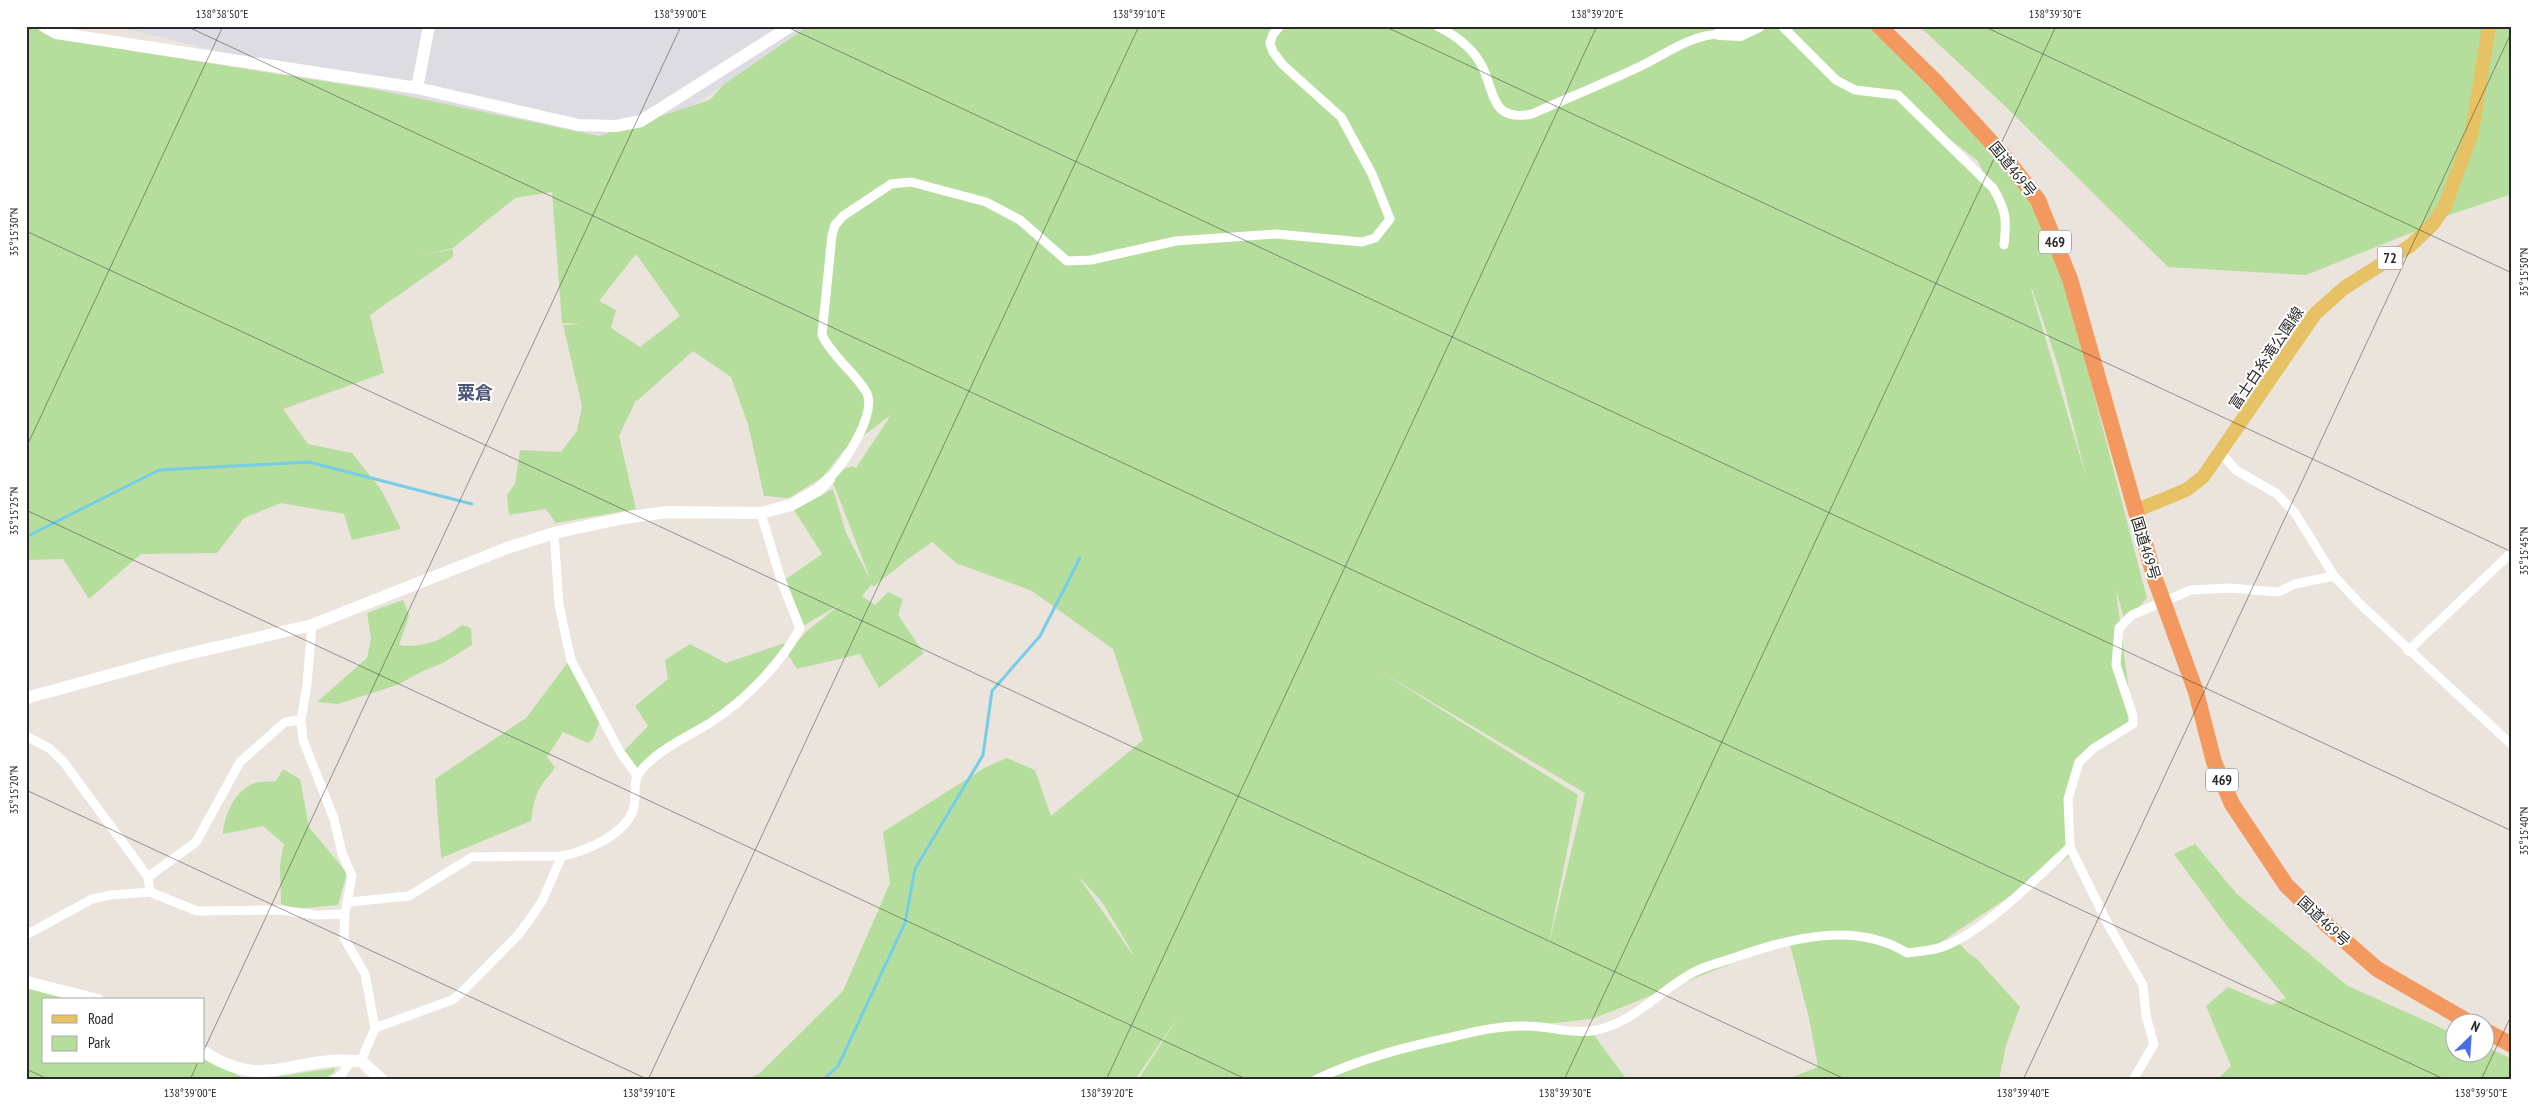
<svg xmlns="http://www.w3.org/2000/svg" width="2538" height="1106" font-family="'PT Sans Narrow','Noto Sans JP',sans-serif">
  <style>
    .industrial { fill: #dedce3 }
    .green { fill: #b5de9c; fill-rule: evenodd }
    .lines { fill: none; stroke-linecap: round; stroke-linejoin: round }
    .stream { stroke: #75cde6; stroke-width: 3 }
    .street { stroke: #fff; stroke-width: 9 }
    .secondary { stroke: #fff; stroke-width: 12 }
    .primary { stroke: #e7c264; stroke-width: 14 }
    .highway { stroke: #f3985e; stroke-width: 16 }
    .ticks { fill: none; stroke: #292929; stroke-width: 1; stroke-opacity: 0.45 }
    .labels { text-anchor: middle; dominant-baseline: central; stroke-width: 4; stroke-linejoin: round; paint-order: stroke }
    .shield { fill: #fff; stroke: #696969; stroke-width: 1 }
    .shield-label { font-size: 14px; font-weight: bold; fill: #292929 }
    .street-label { font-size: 15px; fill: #292929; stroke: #fff }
    .quarter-label { font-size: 18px; font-weight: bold; fill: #4d5677; stroke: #fff }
    .neatline { fill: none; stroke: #292929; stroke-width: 2 }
    .ticks-label { font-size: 12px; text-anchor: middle; fill: #292929 }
  </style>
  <rect width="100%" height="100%" fill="#ebe4dc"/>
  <path class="industrial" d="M114,26H808L629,150Z"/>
  <path class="green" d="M26,26H45L132,51L368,88L599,136L710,100L723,85L808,26H1879L2006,159L2063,262L2087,368L2147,598L2125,622L2116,590L2133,724L2085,758L2068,799L2073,854L1920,956L1957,941L1967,952L1977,959L2020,1007L2006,1045L1999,1080H1785L1818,1067L1809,1018L1789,941L1592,1019L1526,1026L1591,1031L1627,1080H1138L1180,1014L1135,1080H747L760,1073L843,991L890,883L883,832L986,767L1007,758L1035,770L1051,816L1143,740L1113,649L1032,591L956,563L932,542L908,559L873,587L872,584L862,596L875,605L888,592L903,599L898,615L924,653L879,688L860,654L797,669L787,653L749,692L638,773L622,753L648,726L635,706L668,679L665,660L690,644L726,663L794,640L789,650L807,631L841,604L799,628L786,579L822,554L794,510L833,489L846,533L871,581L832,480L844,469L853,466L856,468L891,415L844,450L823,477L789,498L764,496L748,424L731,377L693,351L637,401L636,400L619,436L636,509L556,523L546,509L509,515L507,495L515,484L520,450L561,452L577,431L582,406L563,325L581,324L562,323L552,192L515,198L453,248L420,256L453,249V257L370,315L384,373L283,409L308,444L352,453L382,491L401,529L352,540L344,514L281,503L244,518L217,553L141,554L89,599L63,559L26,560ZM1930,124L1978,161L1987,181ZM636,254L680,316L640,347L611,328L616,310L599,301ZM2032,289L2058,365L2087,480L2031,289ZM1378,670L1585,793L1548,948L1578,795ZM1078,876L1102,902L1134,955H1133Z
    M1919,26H2512V194L2437,219L2433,224L2306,275L2168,267L2005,106Z
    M403,600L409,616L399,645C422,649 445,639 462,625L471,628L472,645L443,663L421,672L397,685L338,704L317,702L367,658L371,638L367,613Z
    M568,662L601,718L593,739L588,743L563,732L547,757L555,767C552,774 547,777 543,783C535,794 533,807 531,821L441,858L435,779L526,718Z
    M283,769L300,779L309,827L347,873L338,905L296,909L281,904L280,864L284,844L263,826L223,834C224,816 234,792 252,784C258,781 269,782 276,781Z
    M2195,844L2237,894L2348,986L2455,1034L2456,1054H2486V1047L2512,1059V1080H2217L2231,1066L2206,1006L2228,987L2271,1005L2286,998L2226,925L2174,854Z
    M26,988L70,1000H44V1062H204V1058L247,1080H26Z
    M335,1068L334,1072L323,1080H254Z"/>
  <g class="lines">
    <path class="stream" d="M26,537L159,470L309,462L472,504
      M823,1080L838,1066L905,923L915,869L983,755L992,691L1040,636L1080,558"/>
    <path class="street" d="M1437,26C1455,35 1474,49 1483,68C1495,95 1492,122 1532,114C1568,98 1605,83 1641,66C1666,54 1691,35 1719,34
      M1782,26L1836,80L1855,90L1898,95L1993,188C2006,210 2007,219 2004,245
      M2221,453L2236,470L2277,494L2295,513L2334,576L2360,604L2512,745
      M829,479C844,463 880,411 865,390C852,370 832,356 822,335L832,235L835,225L843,216L891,184L911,182L986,202L1020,220L1067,261L1091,260L1176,241L1276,234L1362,242L1375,238L1390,219L1372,174L1341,117L1283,65L1273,52L1270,43L1273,34L1280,26
      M554,533L559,605L571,660L620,752L637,775
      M312,625L307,685L301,720L303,740L334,819L342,853L352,876L345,914L344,938L365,974L375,1028L361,1061
      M2408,651L2512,552
      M26,736L49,748L63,761L148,877L150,892
      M148,877L196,842L240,762L285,722L301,720
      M349,902L409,896L472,857L562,856
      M26,935L92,899L111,895L150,892L197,911L280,910L317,915L345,914
      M375,1028L452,1000L463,991L519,934L530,919L542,901L562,856C587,851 627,834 634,807C636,797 633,781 639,773C657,750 685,738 710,723C745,700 780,665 800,628L781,580L761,513
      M334,1080L342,1074L351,1061
      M1315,1080C1359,1059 1405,1047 1452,1037C1477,1031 1502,1025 1527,1026C1548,1026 1570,1034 1591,1031C1634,1025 1661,988 1696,971C1708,965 1723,962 1736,957C1790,938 1855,921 1907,953C1920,951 1933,951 1945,946C1984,931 2039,876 2070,847
      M2133,1080L2154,1044L2146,1016L2143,985L2110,928L2070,847L2068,799L2079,762L2094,748L2133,724V716L2116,665L2119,628L2132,615L2191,590L2230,588L2278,592L2295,584L2334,576"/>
    <path class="secondary" d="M44,26L56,33L417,88L579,125L616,126L641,121L791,26
      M1719,34L1740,35L1759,26
      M417,88L429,26
      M26,698L175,657L312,625L507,548L554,533L624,518L667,512L761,513L791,505L818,490L829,479
      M26,982L98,1000
      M204,1052C256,1085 277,1066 330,1061C340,1060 351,1061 361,1061L382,1080"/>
    <path class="primary" d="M2135,511L2186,490L2203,477L2315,314L2344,288L2410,246L2433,224L2445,206L2472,132L2489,26"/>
    <path class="highway" d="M1879,26L1935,81L2003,155L2038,200L2070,279L2155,579L2196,692L2214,762L2232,804L2286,885L2327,925L2377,969L2472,1024
      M2486,1031L2512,1045"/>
  </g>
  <path class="ticks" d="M186,26L2446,1080M785,26L2512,831M1384,26L2512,552M1983,26L2512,273M26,231L1847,1080M26,448L223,26M26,510L1248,1080M26,790L649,1080M204,1050L681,26M26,1069L50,1080M190,1080L198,1062M648,1080L1139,26M1106,1080L1597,26M1564,1080L2056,26M2023,1080L2512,31M2481,1080L2512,1014"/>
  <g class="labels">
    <g class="shield">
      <rect x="2039" y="230.5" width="32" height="23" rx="4"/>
      <rect x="2377.5" y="246.5" width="25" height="23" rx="4"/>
      <rect x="2206" y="768.5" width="32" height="23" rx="4"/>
    </g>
    <g class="shield-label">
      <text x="2055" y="242">469</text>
      <text x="2390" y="258">72</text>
      <text x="2222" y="780">469</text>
    </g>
    <g class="street-label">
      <text transform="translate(2013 169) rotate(51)">国道469号</text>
      <text transform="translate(2266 358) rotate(-56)">富士白糸滝公園線</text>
      <text transform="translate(2146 548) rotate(73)">国道469号</text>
      <text transform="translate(2324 921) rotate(43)">国道469号</text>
    </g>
    <g class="quarter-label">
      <text x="475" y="392">粟倉</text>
    </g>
  </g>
  <rect width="2538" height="1106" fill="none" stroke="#ffffff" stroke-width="55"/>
  <rect x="42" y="998" width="162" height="65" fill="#ffffff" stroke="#a9a9a9"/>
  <rect x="52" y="1015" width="25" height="8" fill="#e7c264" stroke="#a9a9a9"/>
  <text x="88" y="1024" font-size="15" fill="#292929">Road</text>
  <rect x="52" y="1036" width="25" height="15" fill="#b5de9c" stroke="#a9a9a9"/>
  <text x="88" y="1048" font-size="15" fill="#292929">Park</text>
  <g transform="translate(2470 1038) rotate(25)"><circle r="24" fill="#ffffff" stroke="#a9a9a9"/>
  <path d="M0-4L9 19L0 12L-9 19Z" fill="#466dee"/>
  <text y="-8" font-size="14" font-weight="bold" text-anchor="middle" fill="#292929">N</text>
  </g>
  <rect x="28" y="28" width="2482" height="1050" class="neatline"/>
  <g class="ticks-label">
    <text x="222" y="18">138°38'50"E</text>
    <text x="680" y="18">138°39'00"E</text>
    <text x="1139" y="18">138°39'10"E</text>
    <text x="1597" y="18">138°39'20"E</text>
    <text x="2055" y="18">138°39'30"E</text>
    <text transform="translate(14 232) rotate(-90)" y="4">35°15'30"N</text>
    <text transform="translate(2524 272) rotate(-90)" y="4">35°15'50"N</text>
    <text transform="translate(14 511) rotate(-90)" y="4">35°15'25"N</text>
    <text transform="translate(2524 551) rotate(-90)" y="4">35°15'45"N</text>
    <text transform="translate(14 790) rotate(-90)" y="4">35°15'20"N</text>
    <text transform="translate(2524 831) rotate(-90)" y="4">35°15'40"N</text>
    <text x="190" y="1097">138°39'00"E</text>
    <text x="649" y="1097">138°39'10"E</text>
    <text x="1107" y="1097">138°39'20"E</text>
    <text x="1565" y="1097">138°39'30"E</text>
    <text x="2023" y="1097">138°39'40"E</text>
    <text x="2481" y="1097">138°39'50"E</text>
  </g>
</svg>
